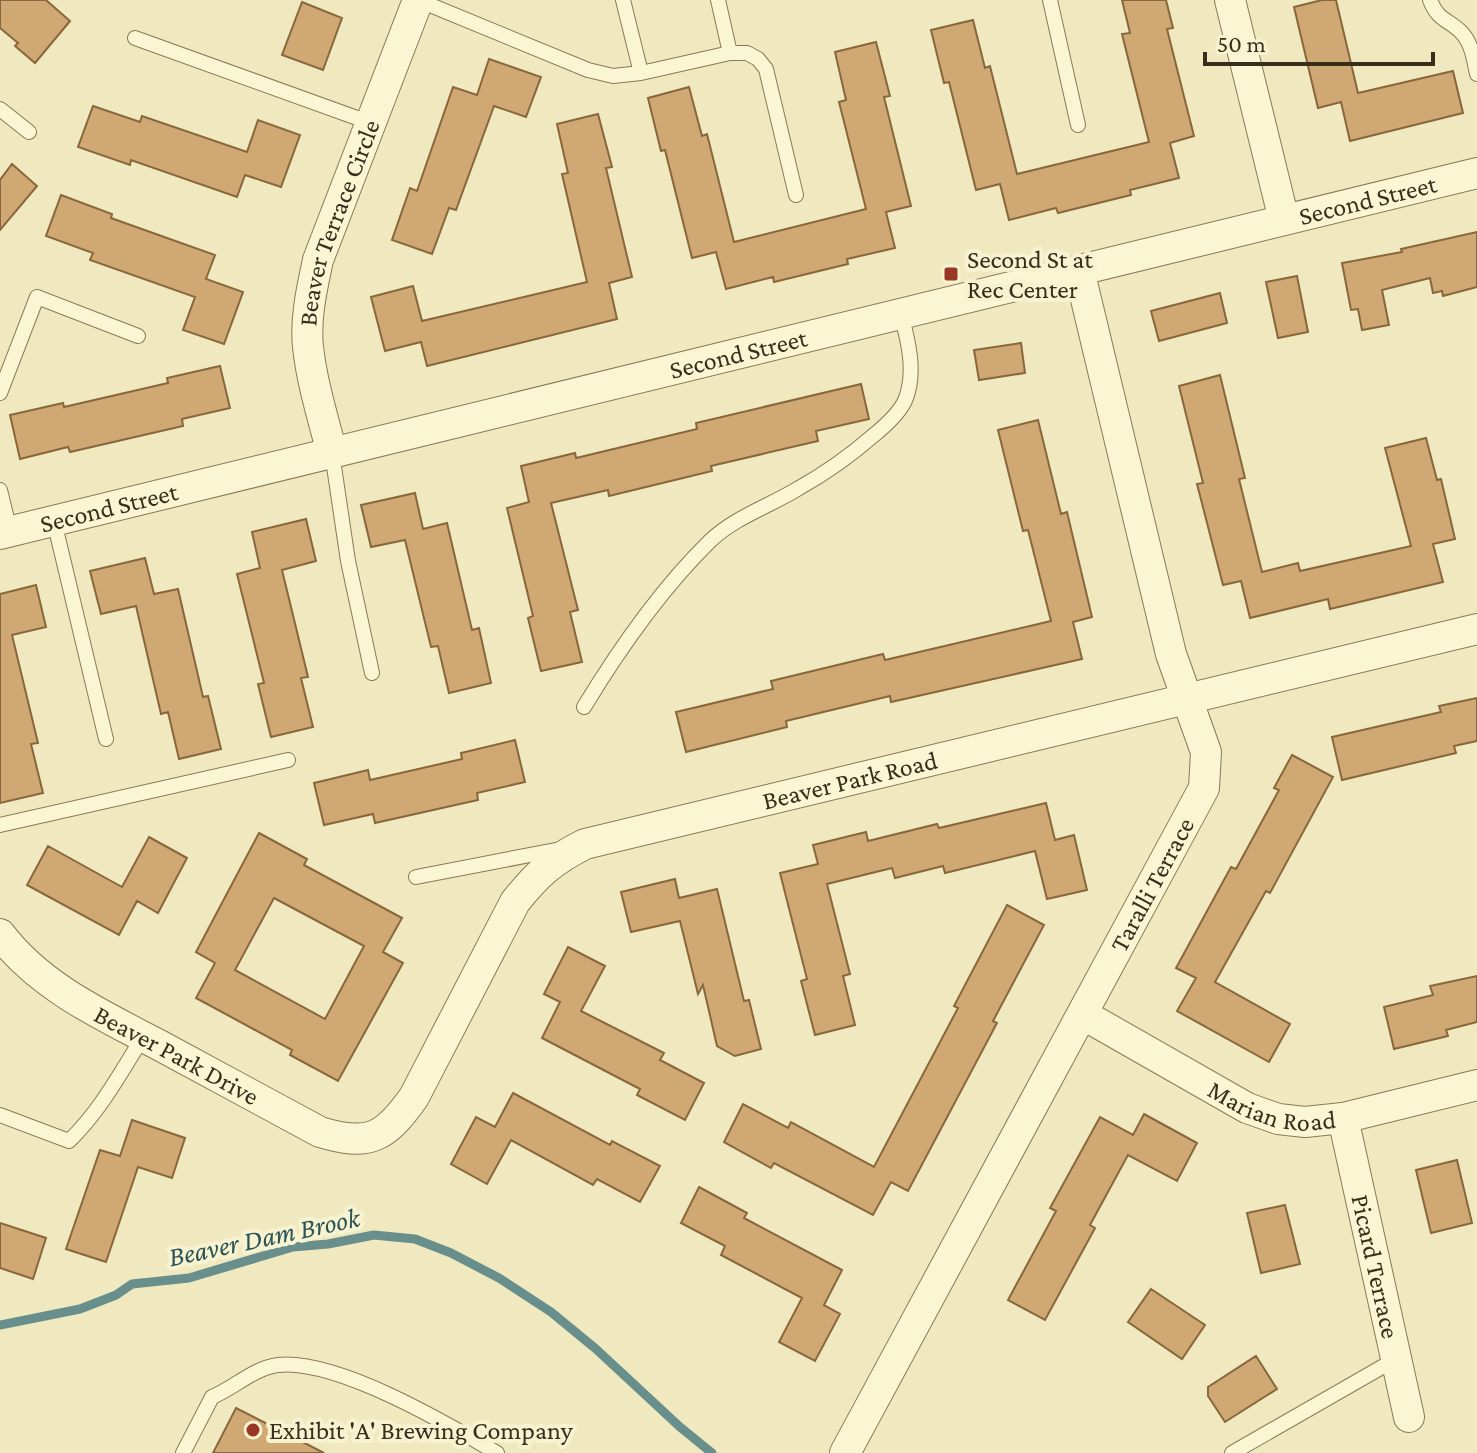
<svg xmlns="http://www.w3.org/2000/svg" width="1477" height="1453" font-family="'Crimson Pro',serif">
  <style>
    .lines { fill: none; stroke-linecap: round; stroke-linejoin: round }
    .stream { stroke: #698f8c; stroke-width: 9 }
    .building { fill: #cfa873; stroke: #89673c; stroke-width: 2; fill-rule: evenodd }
    .lane-casing { stroke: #897a57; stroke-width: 16 }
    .street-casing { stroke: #897a57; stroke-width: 32 }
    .lane { stroke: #faf5d3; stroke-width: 14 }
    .street { stroke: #faf5d3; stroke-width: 30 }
    .poi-dot { fill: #9a3624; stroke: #f7f2cf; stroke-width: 3 }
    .labels { text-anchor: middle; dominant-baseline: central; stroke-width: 8; stroke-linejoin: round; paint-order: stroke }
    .street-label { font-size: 26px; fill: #382e1c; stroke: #f7f2cf }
    .poi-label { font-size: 26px; fill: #382e1c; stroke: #f7f2cf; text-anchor: start }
    .water-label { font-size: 28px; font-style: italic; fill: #2a5458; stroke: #f7f2cf }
  </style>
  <rect width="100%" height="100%" fill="#f0e9bf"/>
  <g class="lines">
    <path class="stream" d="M0,1325L80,1309L116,1295L132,1284L189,1278L293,1247L328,1244L374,1235L415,1239L451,1253L499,1278L551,1312L596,1349L680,1427L712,1453"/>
  </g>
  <path class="building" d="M0,0H46L70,21L35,63L15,46L18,43L0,28Z
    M1122,0H1166L1173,28L1167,29L1194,136L1170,143L1179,178L1130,190L1131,195L1058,213L1056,208L1009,220L1000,184L976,190L949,82L944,83L931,30L973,20L985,68L990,66L1017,174L1149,142L1122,34L1130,33Z
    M1322,0H1336L1358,93L1453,71L1463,113L1350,141L1341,102L1318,108L1294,7Z
    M302,2L342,18L323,70L282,55Z
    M876,42L890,96L884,97L911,206L886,212L895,248L847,259L848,264L774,282L773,277L726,289L716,252L692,258L665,150L661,151L648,98L689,87L702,136L707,134L734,242L866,209L839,102L846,100L835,52Z
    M489,59L541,77L526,117L494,106L456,210L449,208L432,254L392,240L410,188L417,191L453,87L477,95Z
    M93,106L140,122L142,116L247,152L258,120L300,135L281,187L245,175L237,197L131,160L130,165L78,147Z
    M598,114L612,167L606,168L632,277L609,283L617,319L427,366L421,342L385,351L371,297L413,286L422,321L587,282L562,174L568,173L557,124Z
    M12,164L37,186L0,230V180Z
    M61,195L112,214L111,218L215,255L206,279L243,292L224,344L183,330L195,297L90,260L93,253L46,236Z
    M1477,232V287L1443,296L1442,291L1433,293L1430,278L1382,290L1389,325L1362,330L1358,309L1351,310L1342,263L1402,252L1401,249Z
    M1297,276L1308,332L1278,338L1266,282Z
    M1220,293L1227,323L1159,341L1151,311Z
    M1021,343L1025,373L979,380L974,350Z
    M220,366L230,408L182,419L183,426L70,452L68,447L20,459L10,415L63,403L64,407L168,383L167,378Z
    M1220,375L1245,478L1239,479L1262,572L1298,563L1300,571L1411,546L1385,448L1426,438L1437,480L1441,479L1455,539L1433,544L1443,582L1330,609L1328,599L1250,618L1241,581L1223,585L1197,484L1203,483L1179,386Z
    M861,384L869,419L816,431L818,441L711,466L712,471L609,496L608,490L551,503L578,610L570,612L582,662L541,671L528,618L533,616L507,508L529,502L521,466L575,453L576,458L697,429L696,423Z
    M1038,420L1061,514L1067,512L1092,617L1073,622L1082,659L891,702L890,696L786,721L787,727L686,752L676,712L773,689L771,681L883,654L885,660L1051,621L1028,530L1023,531L998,430Z
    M415,493L423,529L447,523L472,630L479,628L491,683L449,693L438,646L431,647L405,540L371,547L361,505Z
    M306,519L316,561L282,570L308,677L301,678L313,727L271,737L258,684L264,683L237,574L260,568L252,532Z
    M145,558L154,594L178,589L203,697L208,696L221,749L179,759L168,712L161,714L136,606L101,614L90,571Z
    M36,585L46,627L12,635L38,743L31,744L43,793L0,803V594Z
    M1477,698V741L1454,746L1456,753L1342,780L1332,737L1441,712L1439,706Z
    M515,740L525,782L477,793L478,800L375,823L373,814L324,825L314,783L368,770L370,780L462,759L461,753Z
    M1292,755L1333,777L1270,893L1266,891L1215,982L1290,1024L1269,1062L1177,1011L1196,978L1176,968L1231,867L1236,869L1279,790L1274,788Z
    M1046,803L1055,840L1074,835L1087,890L1047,899L1035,851L945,873L943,866L895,878L892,868L827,884L850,974L843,976L855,1025L815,1035L801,981L807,979L780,873L818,864L813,845L866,832L868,841L937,824L939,828Z
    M259,833L307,859L304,865L402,918L383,952L403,963L338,1081L290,1055L292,1050L196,998L215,963L196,952ZM274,898L364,946L325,1019L235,970Z
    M149,837L187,858L158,913L137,901L119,935L27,885L48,846L122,887Z
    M675,879L679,898L717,889L744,1001L749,1000L761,1049L735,1056L717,1046L703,985L698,994L680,921L631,932L621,892Z
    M1007,905L1044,925L993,1021L997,1023L908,1191L891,1182L873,1215L774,1163L771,1168L724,1142L743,1104L788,1128L791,1122L874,1167L958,1008L954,1006Z
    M568,947L605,966L581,1011L664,1053L660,1060L704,1083L685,1120L637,1095L640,1089L542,1038L560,1002L544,994Z
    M1477,976V1022L1446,1030L1448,1036L1394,1049L1384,1007L1433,995L1430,986Z
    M513,1093L610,1145L612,1141L660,1166L640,1202L597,1179L593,1185L511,1140L487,1184L451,1164L476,1117L495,1127Z
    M1144,1114L1197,1143L1177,1181L1128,1155L1090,1225L1095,1228L1045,1320L1008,1300L1056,1211L1050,1208L1100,1117L1133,1135Z
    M132,1120L185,1138L172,1178L138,1167L106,1262L66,1249L100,1150L120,1156Z
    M1457,1160L1472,1223L1431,1233L1416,1170Z
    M699,1187L747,1213L744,1218L842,1270L824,1305L840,1314L815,1361L779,1342L802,1298L721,1255L725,1246L681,1223Z
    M1285,1205L1300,1264L1261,1273L1247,1213Z
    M0,1223L46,1238L33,1279L0,1268Z
    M1151,1289L1205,1325L1182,1359L1128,1322Z
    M1256,1356L1277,1389L1225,1422L1208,1396V1387Z
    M236,1408L324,1453H213Z"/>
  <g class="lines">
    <defs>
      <path id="lane" d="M418,0L588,70L613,76L641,73L730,53H747L758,59L766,69L796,195
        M623,0L641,73
        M718,0L730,53
        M1050,0L1078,125
        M1430,0C1438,21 1448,19 1461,32C1472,43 1474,60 1477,74
        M135,38L371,123
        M0,109L29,132
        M0,393L37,297L138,336
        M332,453L348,561L372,673
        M0,490L10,531
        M54,521L106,739
        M584,707C618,651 663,587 710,541C735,517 770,506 799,488C826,473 851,455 874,435C885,426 901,412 906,398C916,371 908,340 901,314
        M0,825L288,760
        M416,877L561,849
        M0,1115L69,1141C100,1111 120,1074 143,1037
        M183,1453L212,1397C234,1388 254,1368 278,1365C337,1359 446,1423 497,1453
        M1232,1453L1396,1359"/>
      <g id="street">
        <path d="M1230,0L1284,220"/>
        <path id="s1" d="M332,453C323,418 312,383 308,347C305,318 312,288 318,260L418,0"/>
        <path id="s2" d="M0,534L1477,173"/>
        <path id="s3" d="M0,934C40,987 102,1015 159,1045C213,1074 266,1103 320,1132C369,1147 385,1138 414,1097L515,902C537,874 553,860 585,844L1477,629"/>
        <path id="s4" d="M1084,1015L1247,1108L1278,1119L1305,1122L1343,1118L1477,1085"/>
        <path id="s5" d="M1343,1118L1409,1417"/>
        <path id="s6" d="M845,1453L1204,788L1206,752L1171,654L1079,270"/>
      </g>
    </defs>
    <use href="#lane" class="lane-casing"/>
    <use href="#street" class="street-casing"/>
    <use href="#lane" class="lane"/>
    <use href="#street" class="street"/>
  </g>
  <g class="poi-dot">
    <rect x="943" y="266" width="16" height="16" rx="4"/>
    <circle cx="253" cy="1430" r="8"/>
  </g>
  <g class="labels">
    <g class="street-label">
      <text stroke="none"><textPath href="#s2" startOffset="1408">Second Street</textPath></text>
      <text stroke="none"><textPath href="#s1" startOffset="238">Beaver Terrace Circle</textPath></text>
      <text stroke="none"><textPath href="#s2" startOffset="760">Second Street</textPath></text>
      <text stroke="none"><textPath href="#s2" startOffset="112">Second Street</textPath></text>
      <text stroke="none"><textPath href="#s3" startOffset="1074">Beaver Park Road</textPath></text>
      <text stroke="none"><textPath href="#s6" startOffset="646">Taralli Terrace</textPath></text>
      <text stroke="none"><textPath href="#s3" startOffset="216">Beaver Park Drive</textPath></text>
      <text stroke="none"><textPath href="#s4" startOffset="212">Marian Road</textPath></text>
      <text stroke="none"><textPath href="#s5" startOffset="152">Picard Terrace</textPath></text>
    </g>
    <g class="poi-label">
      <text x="967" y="259">Second St at<tspan x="967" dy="30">Rec Center</tspan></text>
      <text x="269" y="1430">Exhibit 'A' Brewing Company</text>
    </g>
    <g class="water-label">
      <text transform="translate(264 1237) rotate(-12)">Beaver Dam Brook</text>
    </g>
  </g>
  <path d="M1205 52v12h228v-12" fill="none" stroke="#382e1c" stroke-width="4"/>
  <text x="1217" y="52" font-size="24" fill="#382e1c" stroke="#f7f2cf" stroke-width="6" paint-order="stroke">50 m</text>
</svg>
